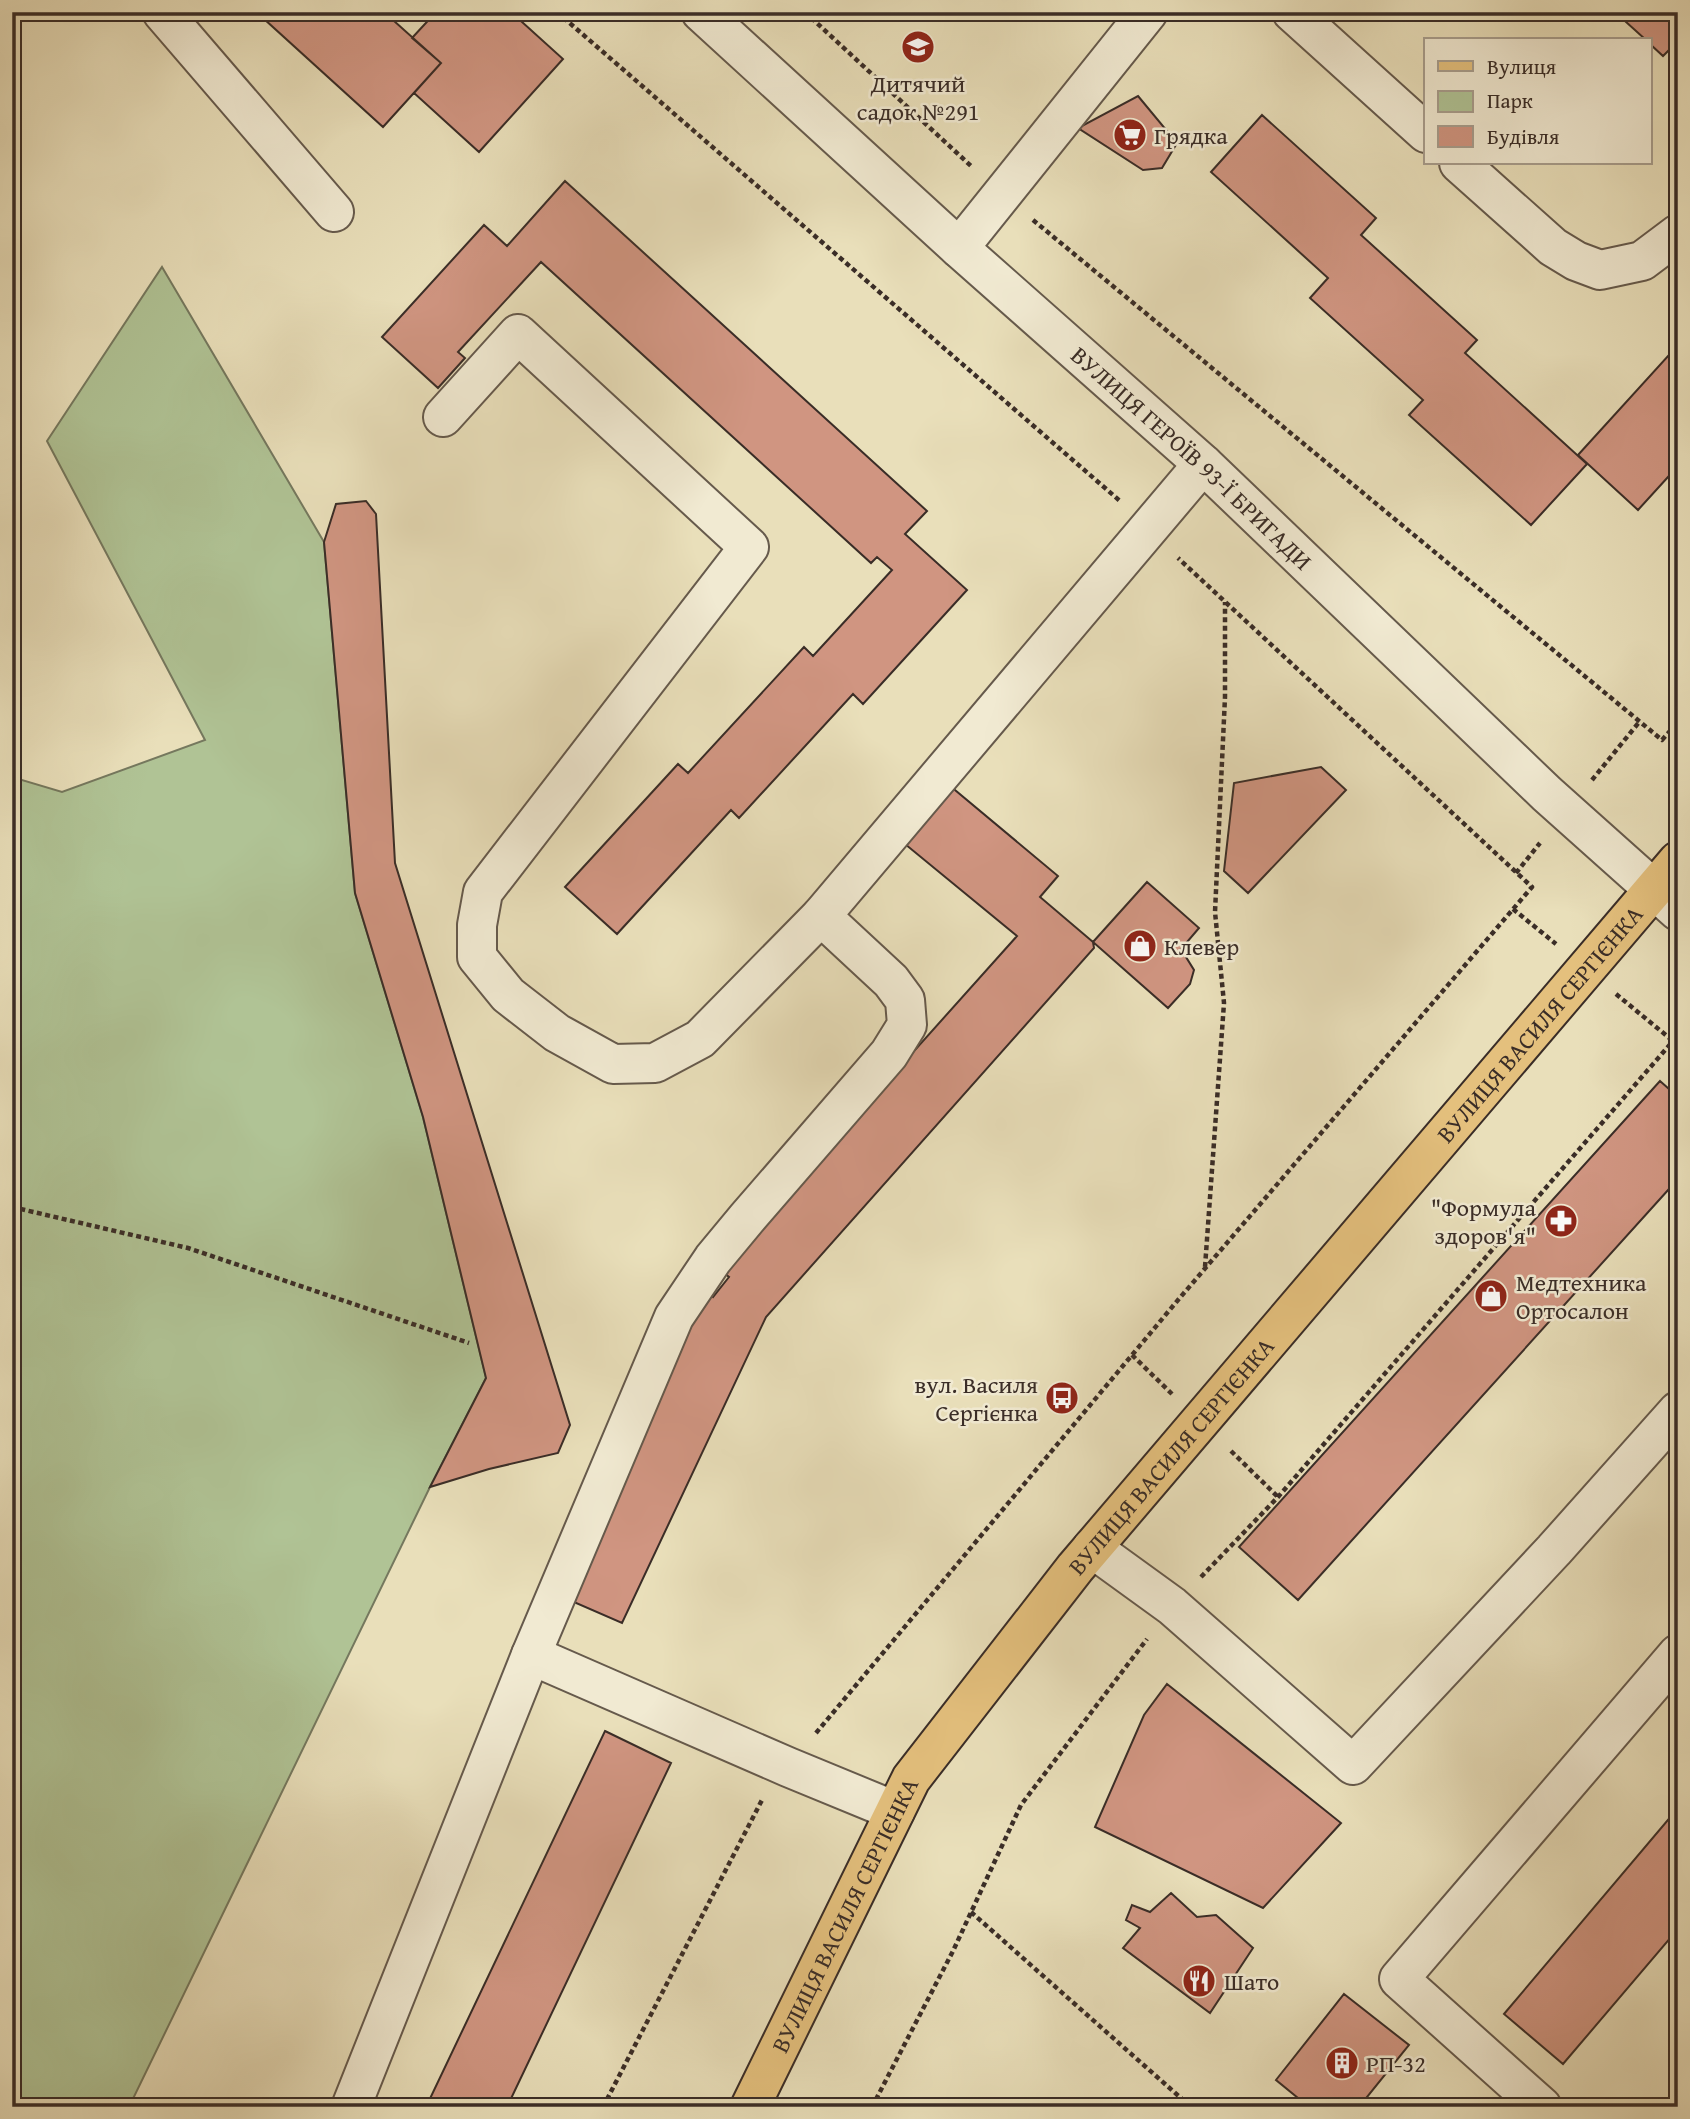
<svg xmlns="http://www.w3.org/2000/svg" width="1690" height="2119" font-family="'Gentium Book Plus',serif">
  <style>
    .green { fill: #b0c395; stroke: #75785e; stroke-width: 2 }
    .building { fill: #d09581; stroke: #3a2d27; stroke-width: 2 }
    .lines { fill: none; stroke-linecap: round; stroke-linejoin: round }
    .minor-casing { stroke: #665a4c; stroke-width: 42 }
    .major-casing { stroke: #3a2d27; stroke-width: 42 }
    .path { stroke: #3a2d27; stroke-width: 4.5; stroke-dasharray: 5 3.5; stroke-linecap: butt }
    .minor { stroke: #f1ead2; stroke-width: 38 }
    .major { stroke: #e4c07d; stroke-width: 38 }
    .labels { text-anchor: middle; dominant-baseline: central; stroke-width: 5; stroke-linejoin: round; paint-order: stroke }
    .poi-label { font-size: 24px; fill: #3a2d27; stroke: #f1ead2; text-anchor: start }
    .street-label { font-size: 24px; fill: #3a2d27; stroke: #f1ead2 }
  </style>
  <rect width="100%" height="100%" fill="#e9dfba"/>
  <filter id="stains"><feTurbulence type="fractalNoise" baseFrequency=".00286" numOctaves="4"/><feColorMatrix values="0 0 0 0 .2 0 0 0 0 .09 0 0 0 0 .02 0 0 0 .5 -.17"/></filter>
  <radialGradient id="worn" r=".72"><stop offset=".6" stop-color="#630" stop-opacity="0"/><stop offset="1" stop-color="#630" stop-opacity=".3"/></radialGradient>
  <path class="green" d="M162,267L324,542L355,893L423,1117L486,1378L430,1487L129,2107H12V777L62,792L205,740L47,441Z"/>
  <path class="building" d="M267,12H384L441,63L383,127L263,18Z
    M436,12H511L563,59L479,152L414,93L441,63L412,38Z
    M1615,12H1678V41L1663,56L1650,44V40H1646Z
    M1138,96L1177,143L1162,168L1143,170L1078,128Z
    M1262,115L1376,218L1361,235L1477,340L1465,353L1587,464L1531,525L1409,415L1423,400L1310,298L1328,278L1211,172Z
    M565,181L927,511L905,534L967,590L863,704L853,694L739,818L731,810L617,934L565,887L678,764L688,773L804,647L813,656L892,570L877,557L871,563L541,262L458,352L465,358L438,388L382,337L484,225L507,246Z
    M1678,345V466L1638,510L1578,455Z
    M366,501L376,514L395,863L570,1425L558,1453L489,1469L430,1487L486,1378L423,1117L355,893L324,542L336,504Z
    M1321,767L1346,790L1248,893L1224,871L1234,783Z
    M931,770L1058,876L1040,897L1093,942L1094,948L766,1317L622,1623L560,1596L704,1290L713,1297L729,1277L719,1269L1017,936L883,826Z
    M1147,882L1199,928L1181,949L1194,970L1190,984L1168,1008L1093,942Z
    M1660,1081L1678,1097V1179L1298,1600L1239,1547Z
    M1167,1684L1341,1823L1263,1908L1095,1827L1144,1715Z
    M605,1731L671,1763L507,2107H426Z
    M1678,1808V1929L1563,2064L1504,2014Z
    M1171,1893L1197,1917L1216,1915L1253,1948L1210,2013L1123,1948L1140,1928L1126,1920L1132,1905L1150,1912Z
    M1344,1994L1409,2045L1359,2107H1309L1276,2080Z"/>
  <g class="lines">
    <defs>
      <g id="minor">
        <path d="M162,12L334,212"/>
        <path id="s1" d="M701,12L959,248L1203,464L1547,794L1678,911"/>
        <path d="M1292,12L1426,133"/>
        <path d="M1459,163L1553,247L1576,261L1600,270L1642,261L1678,234"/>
        <path d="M959,248L1148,12"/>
        <path d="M443,417L518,334L749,547L483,892L477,925V957L508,995L557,1033L613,1064L655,1063L700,1039L821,916L1203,464"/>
        <path d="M1092,1548L1172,1606L1353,1765L1554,1550L1678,1411"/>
        <path d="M531,1655L788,1767L895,1811"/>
        <path d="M351,2107L531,1655L674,1317L713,1259L747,1218L889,1054L907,1025L905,1000L891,981L821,916"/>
        <path d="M1542,2107L1399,1979L1678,1654"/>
      </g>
      <g id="major">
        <path id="s2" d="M750,2107L911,1779L1075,1568L1678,861"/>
      </g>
    </defs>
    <use href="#minor" class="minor-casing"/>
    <use href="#major" class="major-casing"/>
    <path class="path" d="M557,12L1120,501
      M805,12L971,166
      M1033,220L1662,740L1678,722
      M1592,780L1640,721
      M1516,873L1540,843
      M1513,909L1556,944
      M1616,994L1673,1041
      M12,1207L188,1248L469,1343
      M1205,1267L1224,1003L1215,912L1225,697V602
      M1132,1355L1172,1394
      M1231,1451L1278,1497
      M1201,1577L1278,1497L1673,1041L1678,1040
      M816,1733L1178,1300L1532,887L1178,558
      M971,1912L1191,2107
      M603,2107L762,1800
      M872,2107L953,1951L1021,1805L1147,1639"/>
    <use href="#minor" class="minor"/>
    <use href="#major" class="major"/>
  </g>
  <defs>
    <symbol id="school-disc" viewBox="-11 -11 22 22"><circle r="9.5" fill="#8f2418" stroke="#f1ead2"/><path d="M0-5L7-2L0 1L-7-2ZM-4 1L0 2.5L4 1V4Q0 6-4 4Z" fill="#fff"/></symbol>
    <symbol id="supermarket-disc" viewBox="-11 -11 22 22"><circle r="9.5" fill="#8f2418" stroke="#f1ead2"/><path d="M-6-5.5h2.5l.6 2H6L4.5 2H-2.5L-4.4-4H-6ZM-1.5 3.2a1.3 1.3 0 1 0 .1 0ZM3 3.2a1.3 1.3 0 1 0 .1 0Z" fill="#fff"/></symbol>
    <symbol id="shop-disc" viewBox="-11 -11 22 22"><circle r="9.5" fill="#8f2418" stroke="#f1ead2"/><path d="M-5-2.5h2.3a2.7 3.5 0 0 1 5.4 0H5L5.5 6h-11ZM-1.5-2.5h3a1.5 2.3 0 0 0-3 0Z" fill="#fff"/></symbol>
    <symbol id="pharmacy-disc" viewBox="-11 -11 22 22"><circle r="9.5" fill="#8f2418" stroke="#f1ead2"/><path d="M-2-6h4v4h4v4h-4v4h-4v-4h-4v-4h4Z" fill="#fff"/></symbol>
    <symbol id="bus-disc" viewBox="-11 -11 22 22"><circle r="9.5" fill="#8f2418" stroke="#f1ead2"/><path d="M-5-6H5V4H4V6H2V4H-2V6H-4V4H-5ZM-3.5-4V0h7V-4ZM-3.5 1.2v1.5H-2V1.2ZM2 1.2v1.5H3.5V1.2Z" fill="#fff"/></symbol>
    <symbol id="restaurant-disc" viewBox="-11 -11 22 22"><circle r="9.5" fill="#8f2418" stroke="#f1ead2"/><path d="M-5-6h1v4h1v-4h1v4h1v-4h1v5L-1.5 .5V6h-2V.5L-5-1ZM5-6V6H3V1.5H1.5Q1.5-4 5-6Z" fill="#fff"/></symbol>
    <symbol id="building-disc" viewBox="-11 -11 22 22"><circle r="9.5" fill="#8f2418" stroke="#f1ead2"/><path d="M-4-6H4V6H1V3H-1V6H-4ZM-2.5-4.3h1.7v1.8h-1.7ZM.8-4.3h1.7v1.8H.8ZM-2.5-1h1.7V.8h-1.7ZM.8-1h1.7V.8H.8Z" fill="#fff"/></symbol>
  </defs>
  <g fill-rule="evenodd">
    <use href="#school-disc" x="899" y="28" width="38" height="38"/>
    <use href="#supermarket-disc" x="1111" y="116" width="38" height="38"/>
    <use href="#shop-disc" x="1121" y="927" width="38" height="38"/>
    <use href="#pharmacy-disc" x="1542" y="1202" width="38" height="38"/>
    <use href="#shop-disc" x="1472" y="1277" width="38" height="38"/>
    <use href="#bus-disc" x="1043" y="1379" width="38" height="38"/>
    <use href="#restaurant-disc" x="1180" y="1962" width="38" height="38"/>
    <use href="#building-disc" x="1323" y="2044" width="38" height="38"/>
  </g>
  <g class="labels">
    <g class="poi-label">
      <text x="918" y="83" text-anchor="middle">Дитячий<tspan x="918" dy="28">садок №291</tspan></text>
      <text x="1154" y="135">Грядка</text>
      <text x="1164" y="946">Клевер</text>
      <text x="1536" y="1207" text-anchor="end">"Формула<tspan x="1536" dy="28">здоров'я"</tspan></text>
      <text x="1516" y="1282">Медтехника<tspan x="1516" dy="28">Ортосалон</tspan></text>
      <text x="1038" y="1384" text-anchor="end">вул. Василя<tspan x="1038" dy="28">Сергієнка</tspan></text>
      <text x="1224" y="1981">Шато</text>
      <text x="1366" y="2063">РП-32</text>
    </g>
    <g class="street-label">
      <text stroke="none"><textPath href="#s1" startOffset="663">ВУЛИЦЯ ГЕРОЇВ 93-Ї БРИГАДИ</textPath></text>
      <text stroke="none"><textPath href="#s2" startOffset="1348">ВУЛИЦЯ ВАСИЛЯ СЕРГІЄНКА</textPath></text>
      <text stroke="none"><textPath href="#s2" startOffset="780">ВУЛИЦЯ ВАСИЛЯ СЕРГІЄНКА</textPath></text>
      <text stroke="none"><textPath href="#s2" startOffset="214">ВУЛИЦЯ ВАСИЛЯ СЕРГІЄНКА</textPath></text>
    </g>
  </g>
  <rect width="1690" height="2119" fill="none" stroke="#e9dfba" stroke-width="42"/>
  <rect x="14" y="14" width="1662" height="2091" fill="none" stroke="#3a2d27" stroke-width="3.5"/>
  <rect x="21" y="21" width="1648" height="2077" fill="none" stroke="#3a2d27" stroke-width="2"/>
  <rect x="1424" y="38" width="228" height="126" fill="#f1ead2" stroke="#a89e8e" stroke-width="2"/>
  <rect x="1438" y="61" width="35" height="10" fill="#e4c07d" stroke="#a89e8e" stroke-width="2"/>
  <text x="1487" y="74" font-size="21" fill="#3a2d27">Вулиця</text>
  <rect x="1438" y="91" width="35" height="21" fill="#b0c395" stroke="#a89e8e" stroke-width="2"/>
  <text x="1487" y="108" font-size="21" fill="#3a2d27">Парк</text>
  <rect x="1438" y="126" width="35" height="21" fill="#d09581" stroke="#a89e8e" stroke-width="2"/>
  <text x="1487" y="144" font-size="21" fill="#3a2d27">Будівля</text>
  <rect width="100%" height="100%" filter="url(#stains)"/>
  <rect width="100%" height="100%" fill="url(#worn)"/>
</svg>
